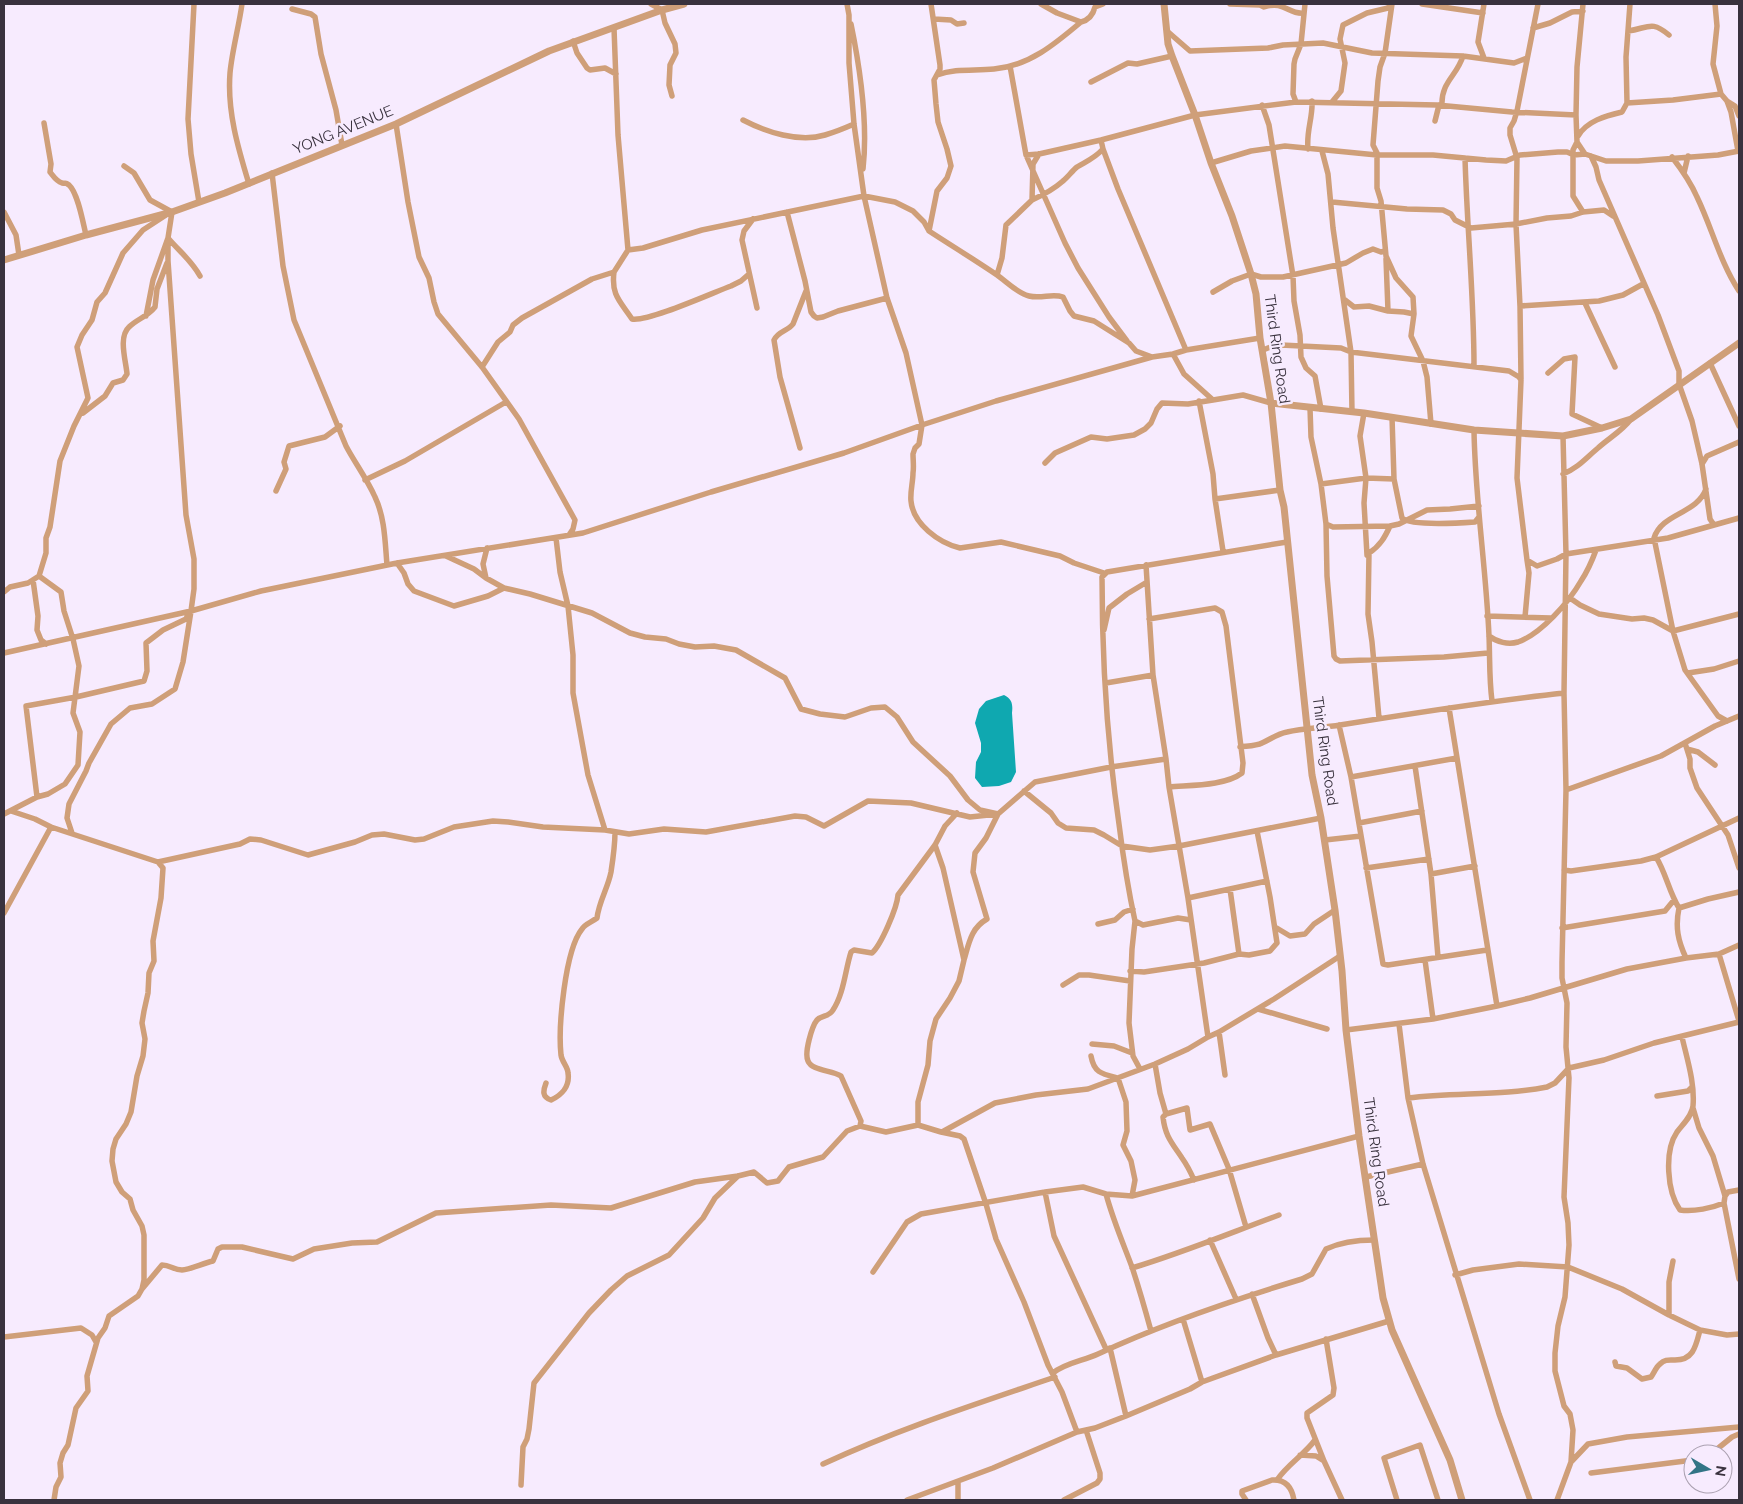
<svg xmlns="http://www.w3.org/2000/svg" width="1743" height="1504" font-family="Raleway,sans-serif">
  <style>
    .water { fill: #0fa8b0 }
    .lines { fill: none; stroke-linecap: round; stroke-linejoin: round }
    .minor { stroke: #cf9f79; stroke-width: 5.5 }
    .tertiary { stroke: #cf9f79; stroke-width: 7 }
    .labels { text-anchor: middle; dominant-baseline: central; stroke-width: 5; stroke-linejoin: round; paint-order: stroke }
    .street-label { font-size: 15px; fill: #39323e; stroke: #f7ebfe }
  </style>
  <rect width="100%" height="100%" fill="#f7ebfe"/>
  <path class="water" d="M1004,695C1012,699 1013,704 1012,713L1016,772L1011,782L999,786L982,787L975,778L976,762L981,752V743L975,723L979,709L986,701Z"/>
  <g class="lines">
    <path class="minor" d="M194,4L188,119L191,154L199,202
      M242,4C239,26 232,51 230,73C227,111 238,148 249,184
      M651,4L662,10L665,23L675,44L676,53L670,65L669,85L672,96
      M847,4L849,15V63L854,124L864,196L887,298L906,353L922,425L919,444L915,448L913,454C913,460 914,467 913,473C913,482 910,492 911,501C913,524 939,543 960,548L1001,542L1060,556L1074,563L1104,573
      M1041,4L1057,13L1081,22
      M1230,4L1260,5L1264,7C1285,0 1288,15 1304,13
      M1392,4L1385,53L1380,67L1378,81L1373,145L1377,153V188L1381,201L1386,256L1396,278L1413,297L1414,314L1411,336L1423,361L1427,377L1431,424
      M1422,4L1483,13
      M1484,4L1478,42L1484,58
      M1583,4L1577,67L1576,115L1577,142L1585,154L1606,161H1638L1718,155L1739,151
      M1630,4L1626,57L1627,103L1673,100L1721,94
      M1715,4L1717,26L1713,64L1721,94L1727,101L1731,112L1738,151
      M292,9L311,14L315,17L321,54L336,110L342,145
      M934,19L951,20L957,24L964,23
      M851,24C860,68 868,125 863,169
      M614,28L618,135L628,250
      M1533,28L1550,23L1572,12L1583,11
      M1167,31L1190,51L1268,48L1283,45L1323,43L1372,53L1463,56L1514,63L1527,58
      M1628,31C1649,28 1651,20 1669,35
      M573,41L577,53L587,68L590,70L605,68L616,74
      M1010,66L1026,155L1065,243L1078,268L1109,317L1127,341
      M937,75C956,68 974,71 994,69C1029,66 1055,44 1081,22C1089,20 1093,15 1095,7L1103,4
      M1091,82L1128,63L1137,64L1172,56
      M1727,101L1735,106L1739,116
      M1296,102L1293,94L1294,64L1295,59L1301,44L1305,4
      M1332,102L1341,91L1345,63L1340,39L1343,25L1367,13L1388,8L1391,4
      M1262,105L1269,125L1293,276L1294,301L1300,335L1301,357L1306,368L1315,376L1321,409
      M1442,105C1441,82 1457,76 1463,56
      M743,120C766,132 799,143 825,135C835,132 845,128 854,124
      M1435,121L1439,105
      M44,123L51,164L50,172C54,177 56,181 62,183C67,184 65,182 69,185C78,193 83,223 86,235
      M396,124L408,202L419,257L429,278L434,302L438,314L482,367L519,419L575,520L573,529L569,535
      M1578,136C1587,121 1605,116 1622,112L1627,103
      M1101,140L1103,149L1118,189L1186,350
      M1577,142L1573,150V196L1583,212
      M1308,149C1306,132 1313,117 1312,101
      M1322,151L1328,174L1333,228L1351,352L1352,412
      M1026,155L1039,154L1101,140L1195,115L1296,102L1437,105L1512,112L1576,115
      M1591,156L1596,167L1599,180L1658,315L1679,371V384L1692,421L1702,464L1710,519L1714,525
      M1672,157C1682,170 1691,183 1697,197C1712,228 1720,262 1739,291
      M1465,158C1467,228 1474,297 1474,366
      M1211,163L1251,151L1285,146L1377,155H1433L1486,160L1506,161L1520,155L1558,152H1567L1574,155L1585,154
      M272,173L283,266L294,320L346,446C355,463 367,479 375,497C385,518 385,542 387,565
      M1684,173L1688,156
      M1032,200C1043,195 1054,189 1063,181C1068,177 1072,171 1077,167C1087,161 1095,158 1103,149
      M1332,202L1407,209L1443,210L1451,214L1455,220L1471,228L1516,224L1547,218L1571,216L1583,212L1604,210L1613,216
      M4,212L16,235L19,255
      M787,212L805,281L811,312L814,316L817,318L823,317L838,311L887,298
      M753,219L744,231L742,240L757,308
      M929,231L937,191L947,178L951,166L947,149L938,122L936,104L934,80L940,69V65L931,4
      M1386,259L1388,311
      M614,272C611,295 620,301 632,319C648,322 712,293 731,286L741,281L749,274
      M997,275L1002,258L1006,225L1032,200L1033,164L1039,154
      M1213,292L1232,281L1251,274L1261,277H1283L1346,263L1363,253L1373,249L1381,252L1385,251
      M1345,300L1354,307L1369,306L1388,311L1404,312L1414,314
      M1585,303L1615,367
      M1520,306L1599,301L1623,295L1643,284
      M146,316L153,280L168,238C179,251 192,261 200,276
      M1263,350L1273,346L1281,345L1341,348L1351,352L1509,371L1519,377L1521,380L1517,478L1527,560L1537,566L1557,559L1566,554L1668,538L1739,518
      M1173,354L1184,374L1213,400L1243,395L1271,403
      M1710,363L1739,426
      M482,367L498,342L510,332L513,325L522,318L592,279L614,272L628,250L643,248L702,230L864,196L895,202L913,211L924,222L929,231C952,246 975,260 997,275C1007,282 1017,293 1029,296C1042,299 1052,293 1063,297L1070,311L1074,316L1094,321L1129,343L1136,351L1152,357
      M1548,373L1564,359L1575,357L1572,414L1602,428
      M1521,379L1520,306L1516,224L1517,158L1510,135V128L1514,121L1517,111L1538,4
      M1199,401L1213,474L1215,499L1223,551
      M1310,408L1311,437L1321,484L1326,524L1327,576L1334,656L1336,659L1340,661L1444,657L1488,653
      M83,413L105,396L113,383L123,380L127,374C126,361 118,337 129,327C137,319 147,317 155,307L157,289L167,263
      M1364,413L1360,436L1366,478L1364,503L1367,555
      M1474,430C1475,499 1486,567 1489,636C1490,659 1489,678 1492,701
      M1563,436L1566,554L1564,693L1566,790L1562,962V978L1567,1003L1566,1047L1569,1078L1564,1197L1568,1223L1569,1245L1565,1297L1558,1326L1555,1353V1371L1564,1406L1570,1414L1573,1430L1571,1462
      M800,448L780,377L774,340C778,331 788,331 793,324L806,291
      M1045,463L1055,453L1091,437L1107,439L1134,435L1145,429L1151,423L1157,409L1162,403L1188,404L1213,400
      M1702,464L1707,456L1739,442
      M1563,474C1578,468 1586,458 1598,448C1609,438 1622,431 1631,419
      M1394,479L1402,518C1411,526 1461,523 1475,522L1479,517
      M365,480L405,461L506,402
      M1321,484L1366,478L1394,479L1392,417
      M1706,489C1697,514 1662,513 1654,538L1673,631L1685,670L1718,716L1727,721
      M276,491L286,469L284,462L289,446L325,437L340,426
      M1215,499L1280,490
      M1326,524L1333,527L1390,526
      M556,538L560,572L568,606L573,655V693L588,775L605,830
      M446,556L474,569L486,578L504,588
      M397,563L404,573L408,584L414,591L454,606L488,596L504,588L530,594L592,613L630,633L645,637L666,639L679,644L695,647L714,646L736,650L785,678L801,709L820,714L845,717L871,708L885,707L897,717L913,742L950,776L968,800L980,810L998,814L986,838L975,853L973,872L987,919C971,928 969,943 964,960
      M1146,565L1153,675L1166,759L1169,787L1188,898L1208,1037
      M486,578L483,564L487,548
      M33,580L38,616L37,630L41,640L46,644
      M4,592L10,587L28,583L39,576L46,553V538L50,527L60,461L74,426L88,398L77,347L82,335L92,320L97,302L105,293L123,253L143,230L166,215
      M1570,598L1580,605L1599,614L1632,619L1644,618L1653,620L1673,631L1739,614
      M1487,616L1551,618
      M1525,617L1529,573L1527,560
      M1149,619L1215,608L1222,612L1226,626L1243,763L1242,773C1225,786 1190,785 1169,787
      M1104,630L1109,608L1127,594L1147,582
      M1489,636C1497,642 1508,645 1518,642C1541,634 1569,602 1581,581C1587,572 1592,561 1596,550
      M4,653L191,611L261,591L397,563L583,533L711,492L844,453L922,425L996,401L1152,357L1173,354L1186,350L1260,338
      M1688,673L1714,669L1739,661
      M1106,683L1153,675
      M1449,708L1497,1006
      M1379,718L1372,642L1368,614L1369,553C1380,546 1385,537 1390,526L1399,524L1427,510L1450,509L1479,506
      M1339,725L1351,777L1383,964L1388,965L1487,950
      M1685,743L1690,759V768L1697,788L1728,835L1739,868
      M1240,747C1247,746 1256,746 1262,743C1271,739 1277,734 1287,732C1304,728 1322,728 1340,725C1414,713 1489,701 1564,693
      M1687,749L1698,752L1715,765
      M1415,766L1431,874L1438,957
      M1351,777L1457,758
      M1566,790L1661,756L1715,726L1739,716
      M1024,791L1051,813L1058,823L1066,828L1094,830L1104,835L1122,846L1150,850L1179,846L1321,818
      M37,797L26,706L76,697L144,681L147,671L146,643L163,630L186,619L189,612
      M11,811L35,819L51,827
      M4,814L37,797L48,794L65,784L78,765L80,732L73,713L79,666L73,639L64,611L61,592L39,576
      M1359,823L1422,811
      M72,833L67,818L69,804L86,771L89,763L111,724L130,708L152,704L175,689L183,662L191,611L194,589V559L186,515L168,261V238L172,212L150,200L134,173L124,166
      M1325,840L1361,836
      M1656,857C1666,873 1669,892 1679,908
      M1366,868L1429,859
      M1564,870L1571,871L1641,861L1656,857L1739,818
      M1431,874L1475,866
      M1230,889L1239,954
      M1188,898L1267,881
      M4,913L51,827L158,862L240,844L250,839L261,840L308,855L355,842L372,835L384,834L415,840L424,839L454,827L493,821L508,822L543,827L605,830L629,834L664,829L706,832L795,816L806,817L824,826L868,801L911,803L970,817L998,814L1035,782L1111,767L1166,759
      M1191,920L1178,918L1143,925L1135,921C1128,889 1123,856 1119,824C1107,742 1102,660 1102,577L1107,572L1287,542
      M1135,921L1132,949L1129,1023L1133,1056L1140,1069
      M1098,924L1115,920L1124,912L1133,909
      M1275,927L1290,936L1305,934L1314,924L1335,910
      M1562,928L1665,911L1674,900
      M1719,954L1739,1021
      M1686,958C1678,941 1675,927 1679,908L1708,899L1739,892
      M1425,960L1433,1019
      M1130,971L1144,972L1204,963L1239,954L1249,955L1270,951L1277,943L1270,897L1257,831
      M1063,985L1079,975H1089L1130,981
      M1258,1009L1327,1029
      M1399,1024L1408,1098L1423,1164L1499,1414L1530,1500
      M1346,1030L1433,1019L1497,1006L1530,998L1627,969L1686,958L1719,954L1739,945
      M1219,1032L1225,1075
      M1682,1037C1687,1059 1695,1083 1693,1106C1692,1116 1683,1124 1677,1132C1664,1151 1667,1192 1680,1210C1694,1212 1712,1208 1724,1203
      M1092,1044L1114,1046L1132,1053
      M1091,1056C1094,1073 1102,1074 1118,1078L1126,1102L1127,1131L1123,1145L1131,1161L1135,1180L1132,1196
      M1155,1064L1160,1093L1166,1114L1187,1108L1190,1130L1210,1124L1229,1169L1246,1227
      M546,1083C543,1091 542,1097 551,1100C562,1095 570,1086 568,1073C568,1067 562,1062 561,1055C558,1027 565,950 582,929C585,924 592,922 597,918C599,901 608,888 611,872C613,859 615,845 615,832
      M1657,1096L1688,1091L1692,1087
      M1408,1098C1454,1092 1502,1096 1547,1087L1555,1083L1569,1068L1604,1060L1654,1043L1739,1022
      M1693,1108L1699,1128L1713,1156L1725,1196
      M1166,1114L1163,1117C1165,1136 1172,1143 1182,1158C1187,1165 1191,1173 1194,1180
      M918,1125V1102L928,1065L930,1041L936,1019L950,998L959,981L964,960L943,868L935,845
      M860,1126L886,1132L918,1125L941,1132L960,1136L964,1139L986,1204L996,1239L1024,1302L1048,1365L1062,1392L1077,1432L1095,1428L1126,1416L1190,1389L1202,1382L1276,1355L1389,1321
      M942,1132L995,1103L1036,1095L1088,1089L1155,1064L1188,1049L1208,1037L1219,1032L1274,999L1340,956
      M1366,1177L1423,1164
      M1739,1190L1728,1192L1725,1196L1724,1203L1739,1279
      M1045,1192L1054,1236L1106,1349
      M1106,1194C1113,1220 1123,1243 1132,1267C1139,1288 1145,1309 1151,1331
      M1210,1240L1236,1299
      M1132,1268C1182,1253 1230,1233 1279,1215
      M873,1272L907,1222L921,1214L1045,1192L1083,1187L1106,1194L1132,1196L1359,1136
      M1455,1275L1473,1270L1519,1264L1568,1267L1622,1289L1669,1315L1700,1330L1727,1335L1739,1334
      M142,1289L162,1265C170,1265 174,1270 182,1270C188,1270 204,1263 213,1261L218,1249L222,1247H242L293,1259L314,1249L352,1243L377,1242L436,1213L551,1205L611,1208L695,1182L738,1176L754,1172L767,1183L778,1181L789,1167L823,1157L847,1131L860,1126L861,1121L841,1076C832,1070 812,1071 808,1061C804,1053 812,1026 817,1020C822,1015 829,1017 833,1010C844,993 845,971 851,952L854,950L872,953C881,945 897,908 898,895L935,845L945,826L957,813
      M1252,1294L1268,1338L1276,1355
      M1669,1315V1282L1673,1261
      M1183,1319L1202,1382
      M4,1337L81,1328L92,1335L96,1342
      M1326,1339L1334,1388L1333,1395L1307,1413V1418L1324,1461L1342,1500
      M1110,1348L1126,1416
      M1615,1362L1616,1366L1627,1368L1642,1379L1651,1377C1654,1373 1656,1367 1660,1364C1665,1359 1669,1360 1675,1360C1694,1360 1696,1345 1700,1330
      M1053,1373C1065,1363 1083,1361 1098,1354C1164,1323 1233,1300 1302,1279L1312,1274L1326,1249C1341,1242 1357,1240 1374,1240
      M1711,1454L1732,1437L1739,1434
      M1300,1455L1316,1456L1324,1461
      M823,1464C898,1429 976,1404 1055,1377
      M1591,1473L1693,1460
      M1277,1480C1288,1464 1304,1455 1315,1440
      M958,1482V1500
      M521,1485L523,1447L527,1439L529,1429L534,1383L589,1313L611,1290L627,1276L669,1255L703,1218L715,1198L738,1176
      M54,1500L56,1487L61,1477L60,1463L63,1453L68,1445L76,1408L88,1391L87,1376L98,1338L105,1328L109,1316L138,1296L142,1289L144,1280V1235L142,1226L133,1210L130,1199L122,1192L116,1182L112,1161L113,1149L116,1139L126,1124L131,1112L137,1076L143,1056L145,1039L142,1023L144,1011L148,993L149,973L154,961L153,941L161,898L163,868L158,862
      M907,1500L993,1468L1077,1432
      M1064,1500L1097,1483L1100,1479V1473L1086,1430
      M1246,1500L1242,1494V1491L1272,1480C1286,1479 1292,1488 1294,1500
      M1397,1500L1384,1458L1420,1445L1438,1500
      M1557,1500L1571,1462L1588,1444L1627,1437L1739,1427"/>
    <path class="tertiary" d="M1164,4L1168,44L1172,56L1195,115L1211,163L1232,216L1251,274L1256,294L1260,338L1271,403L1280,490L1284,507L1312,775L1321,818L1335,910L1342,971L1346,1030L1359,1136L1383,1298L1392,1330L1450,1460L1462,1500
      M4,260L86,235L172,212L225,193L396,124L549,51L662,10L684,4
      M1271,403L1364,413L1474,430L1563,436L1602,428L1631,419L1739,343"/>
  </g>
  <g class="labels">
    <g class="street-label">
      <text transform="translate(343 130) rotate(-22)">YONG AVENUE</text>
      <text transform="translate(1277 349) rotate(82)">Third Ring Road</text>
      <text transform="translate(1325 751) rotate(82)">Third Ring Road</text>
      <text transform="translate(1376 1152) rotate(82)">Third Ring Road</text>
    </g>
  </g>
  <rect width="1743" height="1504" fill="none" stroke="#39323e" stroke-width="10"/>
  <g transform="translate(1708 1469) rotate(99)"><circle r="24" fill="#f7ebfe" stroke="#aba1b1"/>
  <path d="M0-4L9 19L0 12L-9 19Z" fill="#327486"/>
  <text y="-8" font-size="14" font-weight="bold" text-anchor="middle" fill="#39323e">N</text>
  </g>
</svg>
